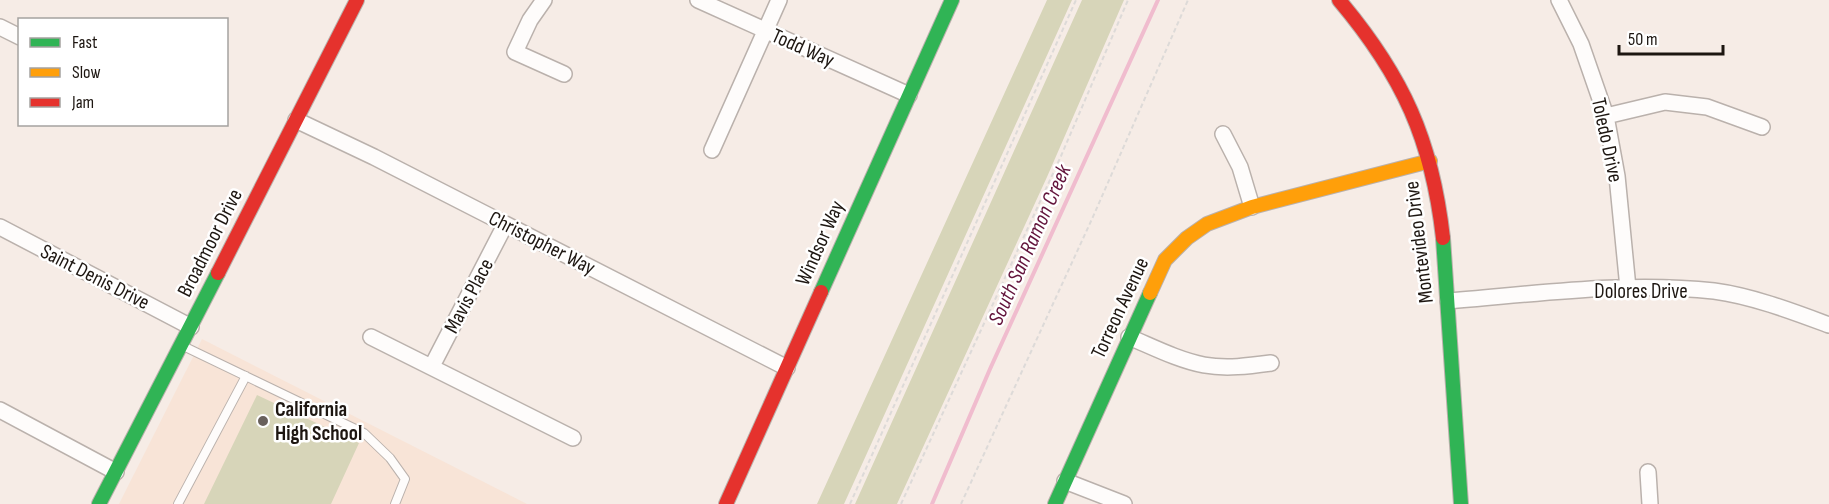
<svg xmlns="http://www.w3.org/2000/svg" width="1829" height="504" font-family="'Sofia Sans Condensed',sans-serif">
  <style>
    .built { fill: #f8e4d7 }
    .green { fill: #d7d5b9 }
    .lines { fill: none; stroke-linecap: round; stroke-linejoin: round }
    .stream { stroke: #f0bcce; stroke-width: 4 }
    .lane-casing { stroke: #bab1ac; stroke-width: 10 }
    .street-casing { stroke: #bab1ac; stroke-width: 18 }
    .fast-casing { stroke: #bab1ac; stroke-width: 16 }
    .slow-casing { stroke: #bab1ac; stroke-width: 16 }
    .jam-casing { stroke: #bab1ac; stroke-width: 16 }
    .path { stroke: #dddad8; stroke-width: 2; stroke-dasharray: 4.5 3; stroke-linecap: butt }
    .lane { stroke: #fefcfb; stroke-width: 8 }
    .street { stroke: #fefcfb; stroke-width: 15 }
    .fast { stroke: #30b455; stroke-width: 14 }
    .slow { stroke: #ff9f0a; stroke-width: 14 }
    .jam { stroke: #e5322d; stroke-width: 14 }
    .poi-dot { fill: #69615c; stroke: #fff; stroke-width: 2 }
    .labels { text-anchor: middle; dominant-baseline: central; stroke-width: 5; stroke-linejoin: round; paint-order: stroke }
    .street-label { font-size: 21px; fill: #1d1611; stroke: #fff }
    .poi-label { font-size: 21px; font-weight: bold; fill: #1d1611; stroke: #fff; text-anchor: start }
    .water-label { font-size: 22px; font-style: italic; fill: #62133b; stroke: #fff }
  </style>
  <rect width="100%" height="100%" fill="#f6ece6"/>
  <path class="built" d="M202,339L527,504H119Z"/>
  <path class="green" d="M1047,0H1072L844,504H817Z
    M1082,0H1124L1047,177L897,504H855Z
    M257,395L359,443L331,504H204Z"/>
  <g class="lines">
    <path class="stream" d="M932,504L990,369L1158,0"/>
    <defs>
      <path id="lane" d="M181,345L364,433L390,458L405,479L395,504
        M178,504L246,376"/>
      <path id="street" d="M544,0L530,20L515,52L564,74
        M698,0L909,95
        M1559,0L1581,44L1606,116L1617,176L1628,288
        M0,27L20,37
        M1606,116L1665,102L1707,107L1762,127
        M296,120L374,157L787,368
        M1223,134L1240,167L1252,207
        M712,150L779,0
        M0,227L191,327
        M1448,301C1535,294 1627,281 1714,291C1752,296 1794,312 1829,325
        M371,337L573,438
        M1129,337C1153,347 1178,360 1204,365C1226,369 1249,366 1271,363
        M432,366L505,225
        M0,410L116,472
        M1648,472L1650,504
        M1065,481L1124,504"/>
      <path id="fast" d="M1443,238L1461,504
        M821,292L952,0
        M99,504L218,273
        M1055,504L1150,293"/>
      <path id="slow" d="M1150,293L1165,260L1187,238L1207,224L1252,207L1430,161"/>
      <path id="jam" d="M1339,0C1403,76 1432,140 1443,238
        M218,273L357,0
        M726,504L821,292"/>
    </defs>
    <use href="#lane" class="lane-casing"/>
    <use href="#street" class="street-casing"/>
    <use href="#fast" class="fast-casing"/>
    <use href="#slow" class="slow-casing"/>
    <use href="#jam" class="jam-casing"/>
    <path class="path" d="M850,504L1076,0
      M901,504L1061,156L1128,0
      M961,504L1092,219L1188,0"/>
    <use href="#lane" class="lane"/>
    <use href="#street" class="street"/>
    <use href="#fast" class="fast"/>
    <use href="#slow" class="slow"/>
    <use href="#jam" class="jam"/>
  </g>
  <circle class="poi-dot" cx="263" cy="421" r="6"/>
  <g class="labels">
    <g class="street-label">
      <text transform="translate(803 48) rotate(24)">Todd Way</text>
      <text transform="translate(1607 140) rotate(78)">Toledo Drive</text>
      <text transform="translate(1419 242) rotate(-97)">Montevideo Drive</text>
      <text transform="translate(210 243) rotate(-63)">Broadmoor Drive</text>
      <text transform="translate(542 243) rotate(27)">Christopher Way</text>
      <text transform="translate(820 243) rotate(-66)">Windsor Way</text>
      <text transform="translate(95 277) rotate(27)">Saint Denis Drive</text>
      <text x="1641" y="291">Dolores Drive</text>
      <text transform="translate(469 296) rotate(-62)">Mavis Place</text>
      <text transform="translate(1120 308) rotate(-65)">Torreon Avenue</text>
    </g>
    <g class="poi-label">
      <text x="275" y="409">California<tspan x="275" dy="24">High School</tspan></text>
    </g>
    <g class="water-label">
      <text transform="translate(1030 245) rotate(-66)">South San Ramon Creek</text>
    </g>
  </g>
  <rect x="18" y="18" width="210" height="108" fill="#ffffff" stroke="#a5a2a0" stroke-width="1.5"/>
  <rect x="30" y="38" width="30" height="9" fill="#30b455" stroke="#a5a2a0" stroke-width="1.5"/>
  <text x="72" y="48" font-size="18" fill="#1d1611">Fast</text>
  <rect x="30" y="68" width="30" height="9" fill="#ff9f0a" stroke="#a5a2a0" stroke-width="1.5"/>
  <text x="72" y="78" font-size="18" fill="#1d1611">Slow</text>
  <rect x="30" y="98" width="30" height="9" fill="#e5322d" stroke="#a5a2a0" stroke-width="1.5"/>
  <text x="72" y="108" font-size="18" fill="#1d1611">Jam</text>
  <path d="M1619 45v9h104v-9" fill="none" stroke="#1d1611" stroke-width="3"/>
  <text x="1628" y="45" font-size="18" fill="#1d1611" stroke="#ffffff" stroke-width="4.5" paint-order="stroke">50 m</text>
</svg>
